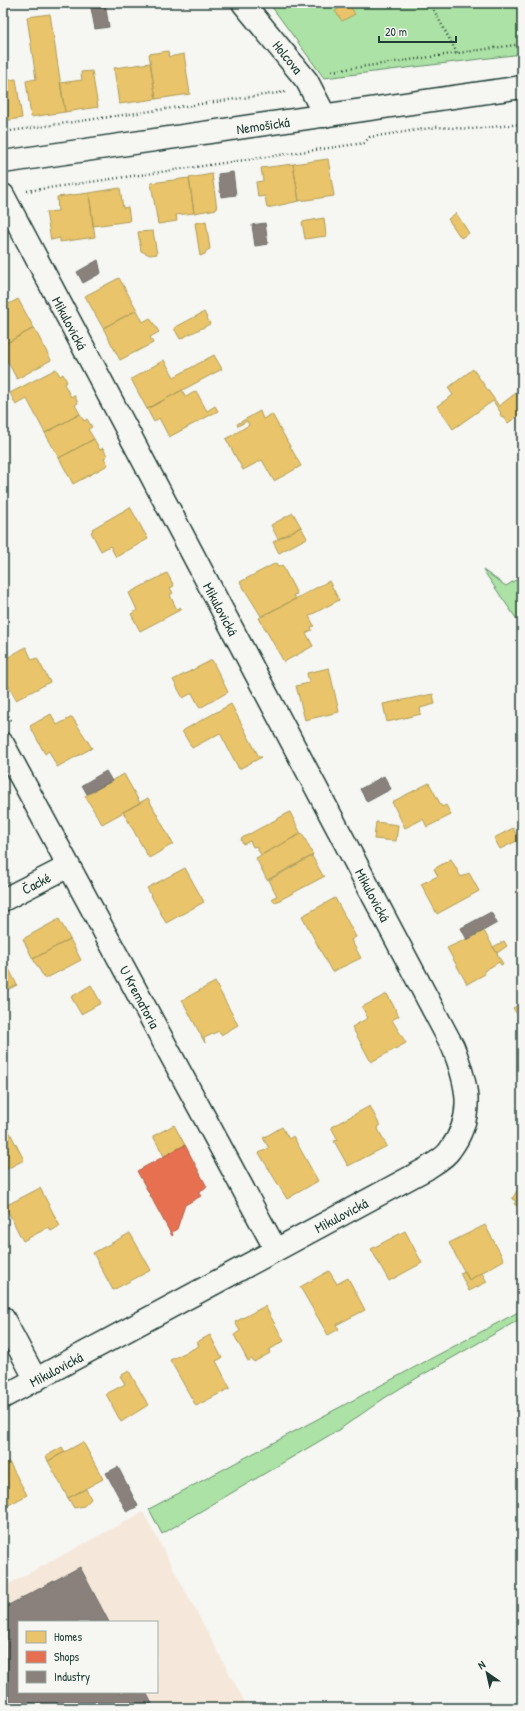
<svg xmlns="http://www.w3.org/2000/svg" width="525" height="1711" font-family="'Patrick Hand',sans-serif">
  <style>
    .built { fill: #f5e8da; fill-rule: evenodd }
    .green { fill: #ace2a5; stroke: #66906c }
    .homes { fill: #e9c46a; stroke: #ac9c5a }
    .shops { fill: #e76f51; stroke: #ab6048 }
    .industry { fill: #8a817c; stroke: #6a6d66 }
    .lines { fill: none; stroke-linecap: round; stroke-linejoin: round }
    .street-casing { stroke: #1f3d34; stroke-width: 25 }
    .secondary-casing { stroke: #1f3d34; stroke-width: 25 }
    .path { stroke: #1f3d34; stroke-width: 2.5; stroke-dasharray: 1 3; stroke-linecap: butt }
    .street { stroke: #f6f6f2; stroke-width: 22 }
    .secondary { stroke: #f6f6f2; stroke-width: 22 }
    .labels { text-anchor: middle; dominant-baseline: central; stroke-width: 4; stroke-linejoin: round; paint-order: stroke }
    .street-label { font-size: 14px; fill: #1f3d34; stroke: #f6f6f2 }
  </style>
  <rect width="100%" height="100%" fill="#f6f6f2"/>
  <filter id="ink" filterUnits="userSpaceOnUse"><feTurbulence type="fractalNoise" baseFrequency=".025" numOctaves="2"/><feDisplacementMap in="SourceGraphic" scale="8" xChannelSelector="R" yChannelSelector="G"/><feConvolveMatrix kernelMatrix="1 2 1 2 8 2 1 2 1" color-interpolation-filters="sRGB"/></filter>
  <g filter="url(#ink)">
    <path class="built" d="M143,1512L248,1708H3V1587ZM19,1622H157V1692H19Z"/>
    <path class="green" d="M269,3H522V54L324,78Z
      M483,570L506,586L522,576V627Z
      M522,1310V1318L417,1378L386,1397L340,1429L162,1534L149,1509Z"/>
    <path class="homes" d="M348,3L355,14L342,21L335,11Z
      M50,14L65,112L31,117L26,81L36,79L27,17Z
      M168,51L169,57L184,54L190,94L156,99L149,54Z
      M150,63L156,99L119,104L114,68Z
      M92,71L98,107L65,112L60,83L82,80L81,72Z
      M16,79L22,118L3,121V81Z
      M328,159L334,196L299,201L293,164Z
      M293,164L299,201L267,208L265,196L258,197L256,182L263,181L261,168Z
      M212,174L217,209L194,213L189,178Z
      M189,178L194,213L176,215L177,221L158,224L151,183Z
      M120,188L123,208L128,207L130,221L93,226L89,193Z
      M89,193L95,237L60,242V238L51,240L46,212L58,211L57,197Z
      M456,213L469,233L461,238L448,219Z
      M324,218L326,236L305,239L302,222Z
      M206,221L210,249L206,251L205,254L200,256L195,223Z
      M153,231L157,254L150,255L141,251L138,232Z
      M119,278L137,310L103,328L85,296Z
      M18,299L34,328L3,345V307Z
      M137,310L143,322L150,318L159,332L150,337L153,343L120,360L103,328Z
      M204,312L210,324L180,339L174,328Z
      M34,328L51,360L17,379L3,353V345Z
      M214,355L222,369L147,409L131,379L164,360L174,377Z
      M56,369L60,376L63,374L67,382L64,384L71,397L74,395L78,403L75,405L80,414L45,433L27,399L16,405L10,393Z
      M473,369L499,406L516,393L522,402V413L508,423L504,417L502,418L500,414L501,413L493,401L453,429L437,406L453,395L448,388Z
      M182,390L186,397L196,391L207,411L215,406L218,411L169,437L159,418L154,422L147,409Z
      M260,411L263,419L272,414L301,466L274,481L262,460L243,470L226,439L249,425L247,421L238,426L237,424Z
      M80,414L84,421L87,419L92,427L88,429L94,439L59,458L45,433Z
      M94,439L100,450L103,448L107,456L104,458L108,465L73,484L59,458Z
      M130,507L148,539L116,557L110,546L101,551L91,532L93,531L92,529Z
      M293,513L301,527L278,539L271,525Z
      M301,527L307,538L279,553L273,542Z
      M276,563L278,567L282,565L297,594L293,595L296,599L261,616L240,582Z
      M167,573L174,586L170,588L173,593L170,595L177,610L180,607L182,609L140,631L131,614L137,610L129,593Z
      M329,581L339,600L309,616L314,626L311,627L312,630L306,633L313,646L284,662L259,618Z
      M26,647L32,660L37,658L50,682L16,700L3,676V660Z
      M212,660L228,692L200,708L192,693L183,698L173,680Z
      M329,668L339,712L305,720L296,686L309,683L307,673Z
      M433,694L435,704L420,708L421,714L387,722L383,704Z
      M231,704L259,757H262L239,769L220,733L192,748L182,731Z
      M51,714L57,725L72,717L92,748L57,767L49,751L45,754L30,726Z
      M124,774L140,803L102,824L85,796Z
      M429,783L442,807L446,805L451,815L427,827L423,819L405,828L392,802Z
      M148,798L173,844L149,858L123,812Z
      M290,812L301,834L261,855L256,846L253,847L250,841L243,844L241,840L242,838Z
      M376,822L398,825L396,841L374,839Z
      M513,828L519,840L500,849L494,838Z
      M302,833L313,855L267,880L256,858Z
      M312,856L323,876H325L276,902H274L272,898L277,896L269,880Z
      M451,859L461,877L469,873L479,891L437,914L421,884L438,876L434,869Z
      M185,868L204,902L166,923L147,888Z
      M335,898L356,937L351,940L361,958L332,972L302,916Z
      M59,919L70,939L33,959L23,939Z
      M484,931L503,964L501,965L499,962L484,971L485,974L467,984L447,948Z
      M70,939L81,960L45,979L33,959Z
      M504,941L507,946L497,953L493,947Z
      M3,957L17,985L3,992Z
      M215,982L238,1025L221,1035L219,1031L204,1038L205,1043L182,1000Z
      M91,985L101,1003L81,1014L71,997Z
      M387,994L399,1016L392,1020L406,1043L371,1062L352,1027L368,1018L362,1007Z
      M522,1003V1018L520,1019L513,1008Z
      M370,1106L380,1126L377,1127L387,1146L348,1166L334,1141L338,1140L331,1127Z
      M3,1120L8,1129L3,1131Z
      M174,1125L185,1145L164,1156L153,1136Z
      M282,1127L289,1139L293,1136L318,1181L287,1199L259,1153L269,1148L263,1138Z
      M8,1129L24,1160L3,1171V1131Z
      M522,1183V1209L514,1204L516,1201L512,1199Z
      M40,1188L60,1226L51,1231L49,1227L23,1241L5,1206Z
      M485,1225L504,1260L469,1280L449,1243Z
      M405,1231L422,1263L389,1281L371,1249Z
      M130,1233L151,1270L113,1290L93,1253Z
      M329,1271L337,1284L348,1278L365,1310L336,1325L339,1329L328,1335L300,1287Z
      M465,1271L469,1280L482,1273L487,1282L469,1291L460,1273Z
      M265,1306L284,1341L269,1350L270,1353L254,1362L252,1359L248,1361L234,1335L240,1331L235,1322Z
      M210,1335L222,1358L216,1361L230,1388L196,1406L170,1360L199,1346L197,1342Z
      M129,1371L148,1405L121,1422L106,1394L125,1384L120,1376Z
      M83,1442L103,1479L68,1498L48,1461Z
      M62,1447L65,1452L48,1461L46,1456Z
      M9,1462L27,1495L3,1508V1465Z
      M86,1489L91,1499L84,1506L74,1508L68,1498Z"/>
    <path class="shops" d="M185,1145L207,1187L198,1192L201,1196L185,1205L177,1229L172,1232L173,1235L172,1236L137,1171Z"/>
    <path class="industry" d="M90,3H105L109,27L95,29Z
      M233,172L236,195L221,197L218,174Z
      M265,223L268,244L255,246L252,225Z
      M98,260L101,273L83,283L77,272Z
      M106,771L112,781L87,794L82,785Z
      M384,776L391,789L367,802L360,789Z
      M491,912L497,923L467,940L461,928Z
      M118,1467L138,1506L127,1512L106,1473Z
      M80,1567L109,1622H19V1692H146L154,1708H3V1608Z"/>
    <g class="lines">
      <defs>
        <path id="street" d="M243,3L307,81L325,116
          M3,195L453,1047C467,1083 476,1116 450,1150C445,1158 433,1164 426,1169L3,1397
          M3,744L276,1250
          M3,900L69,866
          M3,1318L36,1380"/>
        <path id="secondary" d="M3,162L522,87"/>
      </defs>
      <use href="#street" class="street-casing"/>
      <use href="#secondary" class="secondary-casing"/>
      <path class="path" d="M430,3L457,53
        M332,71L522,44
        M3,132L285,92
        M27,191L364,143L370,137L437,127L472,129L522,124
        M3,705L11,721"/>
      <use href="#street" class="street"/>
      <use href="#secondary" class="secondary"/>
    </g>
  </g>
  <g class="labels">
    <g class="street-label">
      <text transform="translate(288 57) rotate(51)">Holcova</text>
      <text transform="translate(263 125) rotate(-8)">Nemošická</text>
      <text transform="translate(70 323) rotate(62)">Mikulovická</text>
      <text transform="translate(221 609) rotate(62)">Mikulovická</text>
      <text transform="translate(36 883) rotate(-28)">Čacké</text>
      <text transform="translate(373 895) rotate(62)">Mikulovická</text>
      <text transform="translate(140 997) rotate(62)">U Krematoria</text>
      <text transform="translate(341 1215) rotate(-28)">Mikulovická</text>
      <text transform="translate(56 1369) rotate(-28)">Mikulovická</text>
    </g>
  </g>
  <rect width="525" height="1711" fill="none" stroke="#f6f6f2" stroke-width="16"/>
  <rect x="8" y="8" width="509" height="1695" fill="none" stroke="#1f3d34" stroke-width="1.5" filter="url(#ink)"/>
  <rect x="18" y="1621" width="140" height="72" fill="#f6f6f2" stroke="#a0aca6"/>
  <rect x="26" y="1631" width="20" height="12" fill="#e9c46a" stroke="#a0aca6"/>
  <text x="54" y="1641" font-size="12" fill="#1f3d34">Homes</text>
  <rect x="26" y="1651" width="20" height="12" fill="#e76f51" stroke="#a0aca6"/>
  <text x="54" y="1661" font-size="12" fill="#1f3d34">Shops</text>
  <rect x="26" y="1671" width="20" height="12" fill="#8a817c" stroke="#a0aca6"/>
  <text x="54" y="1681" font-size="12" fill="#1f3d34">Industry</text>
  <g transform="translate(487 1673) rotate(326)" stroke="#f6f6f2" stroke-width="3" paint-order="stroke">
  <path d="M0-3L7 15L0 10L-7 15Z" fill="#1f3d34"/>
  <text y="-6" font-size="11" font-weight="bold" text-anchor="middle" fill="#1f3d34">N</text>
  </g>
  <path d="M379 36v6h77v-6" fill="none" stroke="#1f3d34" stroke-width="2"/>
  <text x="385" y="36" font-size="12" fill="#1f3d34" stroke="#f6f6f2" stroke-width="3" paint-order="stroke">20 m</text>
</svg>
